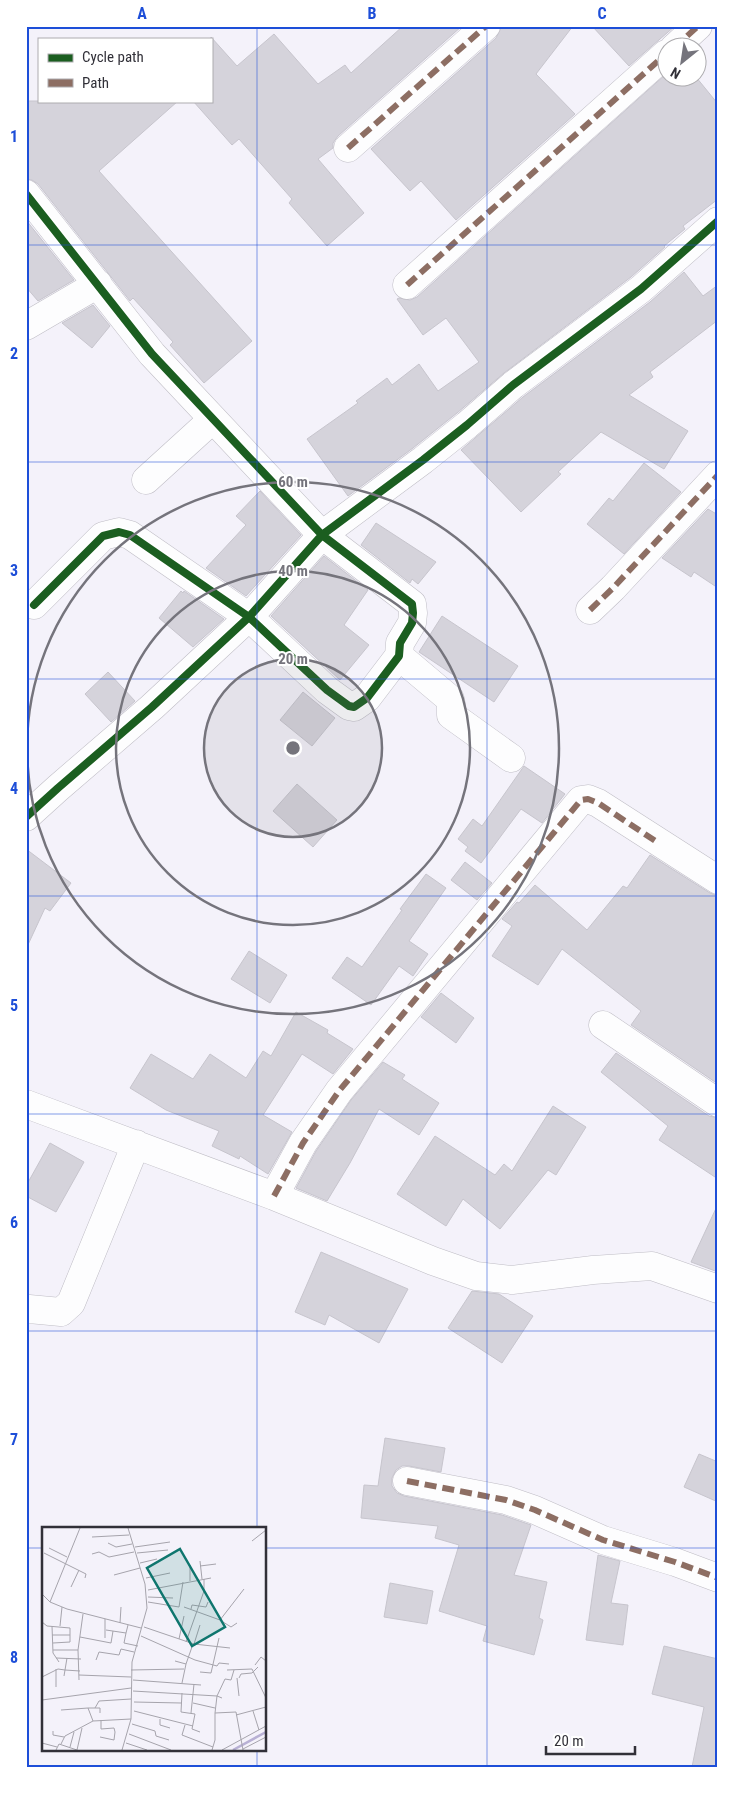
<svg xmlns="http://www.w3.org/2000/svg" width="744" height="1793" font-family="'Roboto Condensed',sans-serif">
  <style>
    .building { fill: #d5d3db; stroke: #c7c5cd }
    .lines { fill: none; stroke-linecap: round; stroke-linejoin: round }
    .minor-casing { stroke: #bfbdc5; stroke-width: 29 }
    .minor { stroke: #fdfdfe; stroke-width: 28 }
    .quiet { stroke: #8d6e63; stroke-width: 6; stroke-dasharray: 12 6; stroke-linecap: butt }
    .cycleway-casing { stroke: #fff; stroke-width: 11 }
    .cycleway { stroke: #1b5e20; stroke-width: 8 }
    .grid { fill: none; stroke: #1d4ed8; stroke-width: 1; stroke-opacity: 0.55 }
    .ring { fill: none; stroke: #75747c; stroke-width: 2.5 }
    .inset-river { fill: none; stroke: #b8b0d4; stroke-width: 2.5 }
    .inset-road { fill: none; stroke: #a6a4ac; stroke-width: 1 }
    .view { fill: #0f766e; fill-opacity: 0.15; stroke: #0f766e; stroke-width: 2.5 }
    .inset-edge { fill: none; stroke: #313038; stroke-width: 2.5 }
    .centre { fill: #75747c; stroke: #fff; stroke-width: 2.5 }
    .ring-label { font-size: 15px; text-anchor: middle; font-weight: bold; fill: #75747c; stroke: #fff; stroke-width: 4; stroke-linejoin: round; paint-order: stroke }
    .neatline { fill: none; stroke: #1d4ed8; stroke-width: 2 }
    .grid-label { font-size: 16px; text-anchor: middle; font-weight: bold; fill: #1d4ed8 }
  </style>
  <rect width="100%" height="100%" fill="#f4f2fa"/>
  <path class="building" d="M403,26H462L338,136L333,143V148L318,159L364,213L327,246L289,203L292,199L239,139L232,145L193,101H211V37L237,66L274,34L318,84L345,65L351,73Z
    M502,26H573L536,74L575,114L456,220L421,181L410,191L371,149L496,38Z
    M592,26H675L629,66Z
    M666,74V78L696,77L718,104V199L683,226L685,229L664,246L665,247L631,277L504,373L457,413L413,448L348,496L307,439L358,403L356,401L387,378L392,385L419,364L438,391L479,362L446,318L423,335L397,299L399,298L410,300L417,297Z
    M26,101H178L99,171L252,341L204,383L170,345L173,342L133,298L130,301L38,184L32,180L26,179Z
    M26,220L74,280L38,301L26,287Z
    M684,272L703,296L718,285V320L650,372L653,377L629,395L688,431L664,469L601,432L558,472L561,474L521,512L461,450L523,397L650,302Z
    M93,305L110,326L92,348L62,323Z
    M644,463L681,492L624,554L587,524L609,498L613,501Z
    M260,491L301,535L246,596L206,568L246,525L236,516Z
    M708,509L718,515V588L694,572L691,577L662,558Z
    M376,523L436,562L418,584L412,579L410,583L361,545Z
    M324,556L368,590L344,625L369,645L340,680L271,616Z
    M181,591L183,593L184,591L224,619L193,647L159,618Z
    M442,616L518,666L494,702L419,652Z
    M108,672L135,701L111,722L85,694Z
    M303,692L335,718L312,746L280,720Z
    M524,766L565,794L542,823L521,809L481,863L465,851L468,847L458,839L473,819L482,826Z
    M297,784L337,820L313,847L273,811Z
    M26,849L71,883L50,911L45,908L26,949Z
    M650,855L710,893L718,896V1084L631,1025L641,1011L562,949L538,985L492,956L512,926L502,919L517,902L519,903L535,885L587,930L623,886L627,888Z
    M465,862L492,883L477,900L451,880Z
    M426,874L446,888L409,941L428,954L413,976L399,966L371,1005L332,978L347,957L362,967L402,910L400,909Z
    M249,951L287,975L270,1003L231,979Z
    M441,993L474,1018L456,1043L421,1017Z
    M296,1012L328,1030L327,1033L353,1049L333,1074L302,1054L263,1115L292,1132L268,1174L240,1156L239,1159L212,1146L219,1131L166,1110L130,1088L151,1054L193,1079L210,1054L246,1078L263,1051L271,1056Z
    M616,1053L709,1116L718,1118V1179L659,1140L668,1126L601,1072Z
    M383,1062L405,1075L402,1079L439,1103L419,1135L379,1109L350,1163L327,1201L296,1188L316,1151L351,1100Z
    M553,1106L586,1127L556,1175L548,1170L500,1229L463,1199L446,1226L397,1194L435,1136L495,1175L504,1164L512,1171Z
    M50,1143L84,1162L56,1212L26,1196V1186Z
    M718,1204V1272L691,1262Z
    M321,1252L408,1289L379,1343L329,1315L325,1325L295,1312Z
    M472,1291L499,1294L533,1316L502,1363L448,1328Z
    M385,1438L445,1448L441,1472L409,1466H402L396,1470L392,1478V1486L397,1493L404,1496L502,1515L531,1525L514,1575L547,1582L539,1618L543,1620L534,1655L483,1641L487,1626L439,1611L459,1545L435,1538L438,1526L361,1518L364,1485L378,1486Z
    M699,1454L718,1462V1502L684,1487Z
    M598,1555L620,1561L611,1603L628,1605L623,1645L586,1640Z
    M390,1583L433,1591L427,1624L384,1617Z
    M664,1646L718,1659V1767H692L704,1707L652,1694Z"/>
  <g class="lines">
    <defs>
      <path id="minor" d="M674,48L698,26
        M348,148L486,26
        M26,194L152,354L322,535L412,604L413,613L412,623L400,643L399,656L367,698L354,707L349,706L327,690L249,617L130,535L119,532L103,536L34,605
        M407,285L666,54
        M26,326L98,284
        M146,480L213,419
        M590,610L613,588L718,475
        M399,656L450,699L451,704V715L511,758
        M26,817L58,788L152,707L249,617L322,535L423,460L467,425L513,385L641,289L718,221
        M603,1025L718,1103
        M26,1104L274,1196L433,1261L476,1276L512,1280L593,1270L652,1266L718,1289
        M274,1196L303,1143L339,1091L581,800L588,799L598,803L718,880
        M26,1310L29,1309L61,1312L71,1303L136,1144
        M407,1481L506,1500L535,1510L603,1540L675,1562L718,1578"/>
    </defs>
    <use href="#minor" class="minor-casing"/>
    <use href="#minor" class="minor"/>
    <path class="quiet" d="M674,48L698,26
      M348,148L486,26
      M407,285L666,54
      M590,610L613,588L718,475
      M274,1196L303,1143L339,1091L581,800L588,799L598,803L657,842
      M407,1481L506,1500L535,1510L603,1540L675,1562L718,1578"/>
    <defs>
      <path id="cycleway" d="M26,194L152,354L322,535L412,604L413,613L412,623L400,643L399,656L367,698L354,707L349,706L327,690L249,617L130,535L119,532L103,536L34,605
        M26,817L58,788L152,707L249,617L322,535L423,460L467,425L513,385L641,289L718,221"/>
    </defs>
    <use href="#cycleway" class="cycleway-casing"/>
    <use href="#cycleway" class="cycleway"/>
  </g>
  <path class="grid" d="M257,26V1528M487,26V1767M26,245H718M26,462H718M26,679H718M26,896H718M26,1114H718M26,1331H718M26,1548H44M265,1548H718M257,1749V1767"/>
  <circle cx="293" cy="748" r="89" fill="#75747c" fill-opacity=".12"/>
  <g class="ring">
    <circle cx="293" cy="748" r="89"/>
    <circle cx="293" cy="748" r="177"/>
    <circle cx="293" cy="748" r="266"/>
  </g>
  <g transform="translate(42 1527)">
    <rect width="224" height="224" fill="#f4f2fa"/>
    <path class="inset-river" d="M191,223L224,205"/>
    <path class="inset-road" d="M50,10L87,8M210,14L224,3M66,16L74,20L90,17M93,20L128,15M7,21L25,30M2,26L44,47L43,51M95,26L126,23M50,27L57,25L67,30L92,25M158,34L160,52M98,36L115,32M158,39L174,37M72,48L98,41M104,51L128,46M148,54V38M29,60L37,43M106,63L169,51M0,67L8,75L25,82L99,101M106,70L131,71M8,75L38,1M106,75L137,80L141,55M142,80L178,93L202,62M149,82L150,78L164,80L166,75M178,93L189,100L195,96M0,95L5,99L28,101V108H10M78,96L79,80M10,99L11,126L17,135M18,99L20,80M102,100L152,117L188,121M64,103L84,106L86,98M84,106L82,116L96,119M99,109L153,133L175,139L177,136L187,137M38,110L69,116L71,104M63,111V92M137,112L142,89M144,115L162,64V52M11,116L28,115V108M152,117L158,98M11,123H36L41,87M36,123L37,153M14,131L39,132M54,133L57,125L77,128L79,122L92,125M133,134L144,137L140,156M144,137L151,117M213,138L219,130L224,134M89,143L142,142M185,143L210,142L224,171M158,145L169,146L177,111M37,148L89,150M22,149L23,143L38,144M0,150L16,142L23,143L25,131M195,151L197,169M197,151L199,147L210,146L216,140M91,153L159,158M14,160V142M91,164L175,169L173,186L194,185L201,223M140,166L139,185L153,187L150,202L158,205M180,171L175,169L183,152L189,153L192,143M0,173L89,161M92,175L139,176M151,176L173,181M53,181L57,174L89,172M19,183L46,181M92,184L151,199M211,184L217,203M149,186L152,157M194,188L224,180M118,192V198L128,201M51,194L46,181H58V186M90,197L113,204L114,209L127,213M143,198L140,208L171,220M11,204V208L22,210M87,207L129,223M58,210L72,213L73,205L72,201L59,202V193M0,216L15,220M84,216L105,223M19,217L23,209L51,194L89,192M28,220L32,205M201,222L224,210M14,223L17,217L35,223M35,223L40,201M80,223L89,192L90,135L105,81L103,57L86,1M170,223L173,213V186M180,223L224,199"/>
    <path class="view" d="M138,22L183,100L150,119L105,41Z"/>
    <rect width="224" height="224" class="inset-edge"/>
  </g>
  <circle cx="293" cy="748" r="8" class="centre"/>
  <g class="ring-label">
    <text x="293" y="487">60 m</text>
    <text x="293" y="576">40 m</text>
    <text x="293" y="664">20 m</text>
  </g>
  <rect width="744" height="1793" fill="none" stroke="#ffffff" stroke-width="55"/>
  <rect x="38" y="38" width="175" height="65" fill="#ffffff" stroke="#adacaf"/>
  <rect x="48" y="54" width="25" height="8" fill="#1b5e20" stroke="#adacaf"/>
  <text x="82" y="62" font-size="15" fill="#313038">Cycle path</text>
  <rect x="48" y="79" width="25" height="8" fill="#8d6e63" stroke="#adacaf"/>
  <text x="82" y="88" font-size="15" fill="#313038">Path</text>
  <g transform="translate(682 62) rotate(210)"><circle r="24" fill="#ffffff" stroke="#adacaf"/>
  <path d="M0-4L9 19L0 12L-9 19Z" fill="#75747c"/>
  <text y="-8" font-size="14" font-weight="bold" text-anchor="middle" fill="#313038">N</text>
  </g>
  <path d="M546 1746v8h89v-8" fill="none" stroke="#313038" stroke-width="2.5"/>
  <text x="554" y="1746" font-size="15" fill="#313038" stroke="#ffffff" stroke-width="4" paint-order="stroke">20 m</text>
  <rect x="28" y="28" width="688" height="1738" class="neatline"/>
  <g class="grid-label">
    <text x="142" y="19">A</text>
    <text x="372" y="19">B</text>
    <text x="602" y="19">C</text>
    <text x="14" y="142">1</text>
    <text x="14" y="359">2</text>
    <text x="14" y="576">3</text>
    <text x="14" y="794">4</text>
    <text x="14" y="1011">5</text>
    <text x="14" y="1228">6</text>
    <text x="14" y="1445">7</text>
    <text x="14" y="1663">8</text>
  </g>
</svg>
